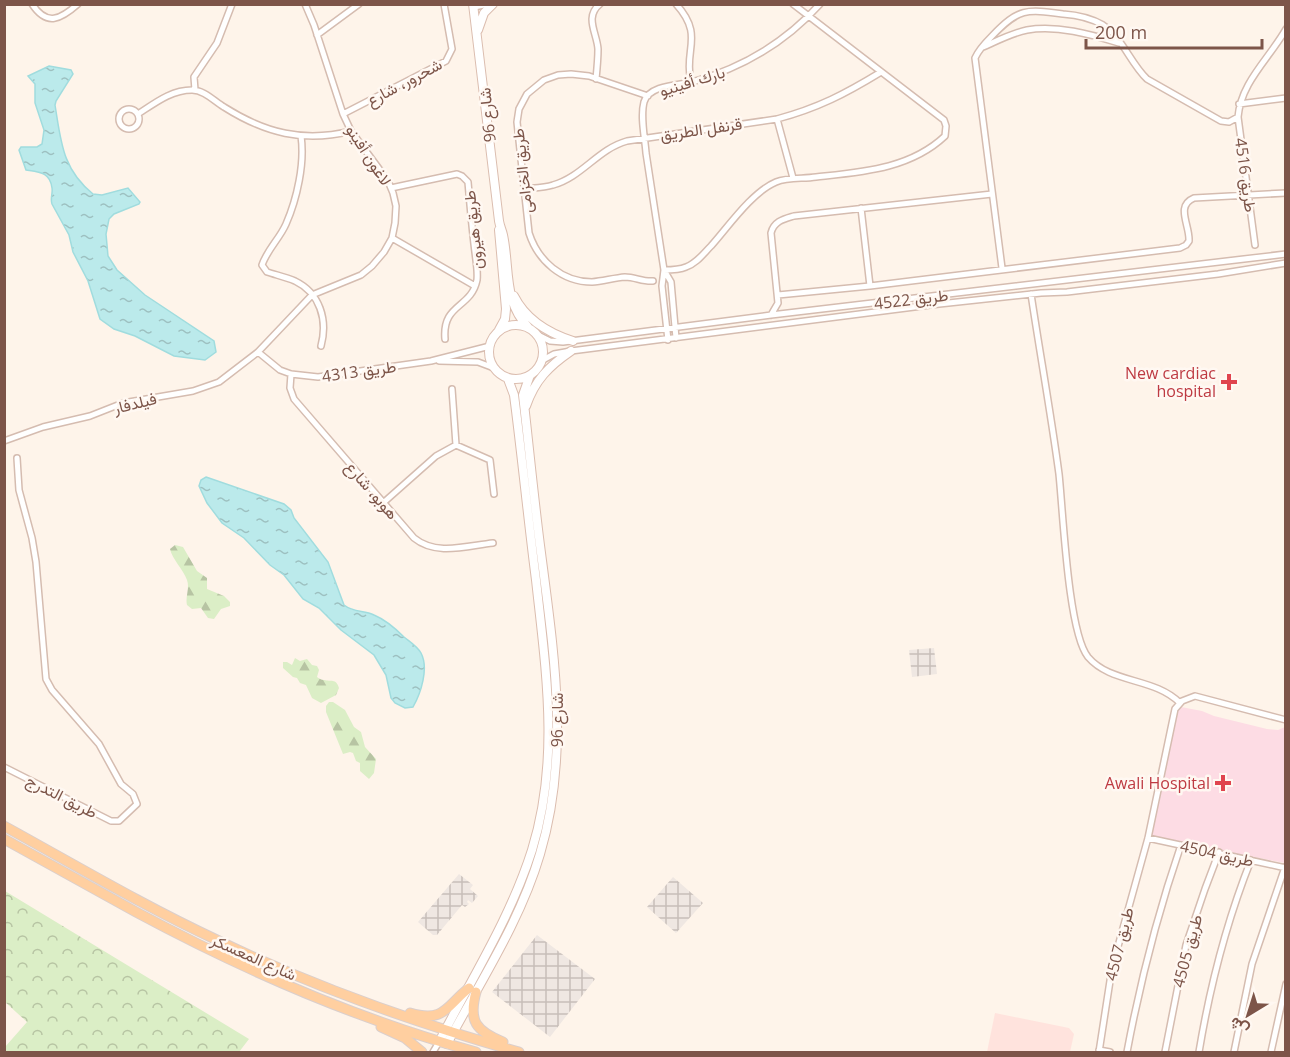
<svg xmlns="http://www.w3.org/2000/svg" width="1290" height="1057" font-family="'Open Sans',Vazirmatn,sans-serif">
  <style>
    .commercial { fill: #ffe3dd }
    .industrial { fill: url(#industrial-grid) }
    .medical { fill: #fddce4 }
    .forest { fill: url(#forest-firs) }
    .park { fill: url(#park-crowns) }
    .water { fill: url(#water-ripples); stroke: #a0dcde; stroke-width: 1.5 }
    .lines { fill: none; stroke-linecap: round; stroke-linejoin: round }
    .street-casing { stroke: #d5bcb0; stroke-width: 8 }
    .secondary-casing { stroke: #dbbdaf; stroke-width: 10 }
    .primary-casing { stroke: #dbcfcc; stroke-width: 11 }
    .street { stroke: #fff; stroke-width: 5 }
    .secondary { stroke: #fff; stroke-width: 8 }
    .primary { stroke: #ffcfa0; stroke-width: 9 }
    .health-dot { fill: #e0444e; stroke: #fff8f2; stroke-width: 2 }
    .labels { text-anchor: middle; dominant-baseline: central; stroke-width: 5; stroke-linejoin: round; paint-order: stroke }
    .street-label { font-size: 16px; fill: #7d5549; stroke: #fff8f2 }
    .health-label { font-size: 16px; fill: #be3a42; stroke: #fff8f2; text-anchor: end }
  </style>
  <defs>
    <pattern id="industrial-grid" width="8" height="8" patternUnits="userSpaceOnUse" patternTransform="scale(1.5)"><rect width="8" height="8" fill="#efe7e2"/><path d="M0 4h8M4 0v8" fill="none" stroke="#c7beb9"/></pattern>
    <pattern id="forest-firs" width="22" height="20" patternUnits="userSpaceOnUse" patternTransform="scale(1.5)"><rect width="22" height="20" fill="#dbeec6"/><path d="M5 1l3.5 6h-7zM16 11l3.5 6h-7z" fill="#b7c4a3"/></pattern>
    <pattern id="park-crowns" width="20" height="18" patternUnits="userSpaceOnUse" patternTransform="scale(1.5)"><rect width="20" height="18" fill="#dbeec6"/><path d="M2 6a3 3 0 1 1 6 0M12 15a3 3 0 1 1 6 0" fill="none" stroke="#b7c4a3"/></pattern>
    <pattern id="water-ripples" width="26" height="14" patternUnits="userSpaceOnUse" patternTransform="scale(1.5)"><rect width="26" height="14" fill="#bbeaeb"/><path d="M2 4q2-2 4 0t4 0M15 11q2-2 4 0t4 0" fill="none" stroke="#9dc0c0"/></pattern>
  </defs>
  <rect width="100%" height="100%" fill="#fef4ea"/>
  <path class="commercial" d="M995,1013L1069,1028L1074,1034L1070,1052H987Z"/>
  <path class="industrial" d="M934,648L937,674L912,677L909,650Z
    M459,874L473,885L470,889L478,896L472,903L468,900L467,902L469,904L465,907L462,905L437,935H433L418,922Z
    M673,877L703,903L676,933L647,907Z
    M537,935L595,979L550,1037L492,992Z"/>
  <path class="medical" d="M1181,707L1202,711L1214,716L1267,729L1278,730L1285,727V863L1154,838L1151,836L1177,713Z"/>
  <path class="forest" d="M175,545L183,547L197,571L207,578V589L224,596L230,602V606L221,609L214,619L208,618L201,608L192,609L187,605C185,597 190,588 187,580C183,569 172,559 170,549Z
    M295,658L300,661L307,659L312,665L317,666L319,670L317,677C319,678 321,680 324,680C331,682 336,678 339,688L336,695L321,703L312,698L306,685L300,683L297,678L293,677L283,668V662H287L292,665Z
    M329,702H333L345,710L354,727L361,732L365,747L376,759L374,773L369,779L360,771V763L356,761L353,753L350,752L343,754L326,712V706Z"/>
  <path class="park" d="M5,891L249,1039L239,1052H5V1047L27,1022L5,1002Z"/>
  <path class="water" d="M49,66L71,70L73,74L56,101L55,105C61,141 62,169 93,194L102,195L128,188L140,202L139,204L114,214L109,219L106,234L108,256L117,270L145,295L214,341L216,352L205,360L174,356L135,336L114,329L100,319L88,281L73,252L69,235L52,204C50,198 53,194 52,188C50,172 39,172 26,170L19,150L21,147H37L42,144L44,130L35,103V84L28,76Z
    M206,477L284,504L291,510L294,518L328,562L344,605C354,613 364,610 374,615C386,620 395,628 404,637C410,642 417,646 421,653C429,668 421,693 413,707L405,708L395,703L391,698L386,675L374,655L341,630L319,608L303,599L284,575L270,565L244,538L222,523L207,503L199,486L201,480Z"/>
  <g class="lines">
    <defs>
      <path id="street" d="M32,4C47,27 61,19 78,4
        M676,4C705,36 683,50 691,82
        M474,7L489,4
        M317,35L359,4
        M983,47C997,41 1012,33 1027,30C1057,25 1090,34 1119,43
        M596,79C597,69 598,59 598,49C597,33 584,17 600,4
        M195,90L194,77L217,43L232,4
        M648,96L589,76L571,74L558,75L544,80L527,94L519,109L517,122L529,233C538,261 562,282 592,282C603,281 614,278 625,277C635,277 643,282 653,281
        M1239,104L1286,98
        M119 119a10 10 0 1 1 20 0a10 10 0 1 1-20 0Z
        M138,114C155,103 171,90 192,90C204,90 214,101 224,107C265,133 304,143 351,131
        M343,114L446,61L452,49L444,4
        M777,119L793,178
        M301,136C305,163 297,199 286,224C280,238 267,250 262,265L267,272C276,275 286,277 295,281C320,293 328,320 321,346
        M391,188L457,174L462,176L468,182C470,205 472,229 475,252C476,261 478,271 477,280C471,309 442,303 445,339
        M524,189C533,188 544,188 553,185C582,177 598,149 627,141L777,119C818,108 845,94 881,72
        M861,208L870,286
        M392,238L475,286
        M1255,245L1238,117C1241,82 1269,59 1286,29
        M1002,268L975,58C979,49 986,42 992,36C1019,8 1026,9 1063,14C1077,15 1091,18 1103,25C1123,38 1130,63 1147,79L1221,121L1229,122L1238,117
        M664,270C671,270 679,270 686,267C697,263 703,254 711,246C728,227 752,192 776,182C788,177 803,179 816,177C862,172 910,169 945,136L946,126L944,120L793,4
        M664,270L671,282L676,338
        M1031,294C1040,354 1051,414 1059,474C1063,511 1068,632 1088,657C1111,684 1154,677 1180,703
        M778,295L870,286L1180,248L1186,245L1189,241C1190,225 1175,206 1194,198L1286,193
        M771,315L778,303L771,233C774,221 784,219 794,216L992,194
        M538,335L550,341L563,342L771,315L1286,254
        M668,340L662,286L664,270C658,231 652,192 646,153C645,138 640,117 644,102C649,85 678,85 692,82C742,68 785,43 820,4
        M258,352L280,370L291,374L318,377L431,361L490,346
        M439,361L478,362L494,368
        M541,361L554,354L571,351L930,305L1041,293L1067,292L1218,274L1286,263
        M291,374L290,388L294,399L414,538C436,556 466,546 493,543
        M452,389L456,445
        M4,441L43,427L90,416L123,403L193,391L219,382L258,352L312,295L361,275L372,266L384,252L392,238L395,223L396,206L393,193L388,181L351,131L343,114L314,25L305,4
        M383,503L436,456L456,445L490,460L494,494
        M4,767L111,821H119L137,804L133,794L121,784L99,744L52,690L46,679L36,562L32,538L19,490L17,458
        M1148,838L1286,868
        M1099,1050L1110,1052
        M433,1052L439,1042
        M1099,1052L1112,968L1148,838L1175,709L1182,701L1195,696L1286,720
        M1127,1052C1140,983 1158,912 1181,845
        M1165,1052L1186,945L1205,889L1219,852
        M1199,1052C1210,986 1226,923 1251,860
        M1234,1052L1252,964L1285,867
        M1271,1052L1286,984"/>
      <path id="secondary" d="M473,4L499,221C500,227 502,230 503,235C510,267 503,302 528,327
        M478,30L484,13L493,4
        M499,230L506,309L505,319L499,330
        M514,296C526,320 548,333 573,341
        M489 352a27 27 0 1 1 54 0a27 27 0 1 1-54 0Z
        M526,406C535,380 549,366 571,351
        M439,1042C472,978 510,919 532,850C560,760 546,671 536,580C528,518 522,456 514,395L508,379
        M447,1044C480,982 520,922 540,854C570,754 554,653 541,553C534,500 529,447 523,395L530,375"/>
      <path id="primary" d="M4,826C75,865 144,906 217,940C314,987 416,1023 519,1052
        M4,839C48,863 92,888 136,912C242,969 359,1020 476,1052
        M476,992C468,1021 476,1031 503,1042
        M410,1013C445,1023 446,1006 469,988
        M381,1027L405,1038L422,1052"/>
    </defs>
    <use href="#street" class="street-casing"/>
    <use href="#secondary" class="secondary-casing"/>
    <use href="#primary" class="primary-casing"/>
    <use href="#street" class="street"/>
    <use href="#secondary" class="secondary"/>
    <use href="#primary" class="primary"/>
  </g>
  <g class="health-dot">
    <path d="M1226 373h6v6h6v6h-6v6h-6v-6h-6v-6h6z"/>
    <path d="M1220 774h6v6h6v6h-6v6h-6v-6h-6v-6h6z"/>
  </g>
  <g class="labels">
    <g class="street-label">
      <text transform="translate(692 81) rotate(-17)">بارك أفينيو</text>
      <text transform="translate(404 82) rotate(-28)">شحرور، شارع</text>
      <text transform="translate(487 115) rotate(-96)">شارع 96</text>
      <text transform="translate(701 129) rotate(-8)">قرنفل الطريق</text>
      <text transform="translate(369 155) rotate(57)">لاغون أفينو</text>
      <text transform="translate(522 171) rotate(-96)">طريق الخزامى</text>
      <text transform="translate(1246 175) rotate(82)">طريق 4516</text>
      <text transform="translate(473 230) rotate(-96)">طريق هيرون</text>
      <text transform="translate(911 299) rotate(-7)">طريق 4522</text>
      <text transform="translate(359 371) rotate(-8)">طريق 4313</text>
      <text transform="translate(135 403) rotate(-14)">فيلدفار</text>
      <text transform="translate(372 490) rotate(49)">هوبو، شارع</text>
      <text transform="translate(557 720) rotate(-90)">شارع 96</text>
      <text transform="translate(62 796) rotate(27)">طريق التدرج</text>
      <text transform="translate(1217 853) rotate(12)">طريق 4504</text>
      <text transform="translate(1119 944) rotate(-76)">طريق 4507</text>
      <text transform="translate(1187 951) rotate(-75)">طريق 4505</text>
      <text transform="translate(254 957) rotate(24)">شارع المعسكر</text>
    </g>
    <g class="health-label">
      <text x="1216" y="373">New cardiac<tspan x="1216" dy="18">hospital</tspan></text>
      <text x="1210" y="783">Awali Hospital</text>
    </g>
  </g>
  <rect width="1290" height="1057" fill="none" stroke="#7d5549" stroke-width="12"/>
  <g transform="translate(1248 1015) rotate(218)" stroke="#fff8f2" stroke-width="4.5" paint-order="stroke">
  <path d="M0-4.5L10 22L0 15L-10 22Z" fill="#7d5549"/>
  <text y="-9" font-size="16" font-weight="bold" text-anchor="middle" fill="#7d5549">ش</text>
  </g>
  <path d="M1086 39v9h176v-9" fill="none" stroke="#7d5549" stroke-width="3"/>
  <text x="1095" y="39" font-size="18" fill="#7d5549" stroke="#fff8f2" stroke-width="4.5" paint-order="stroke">200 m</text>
</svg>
